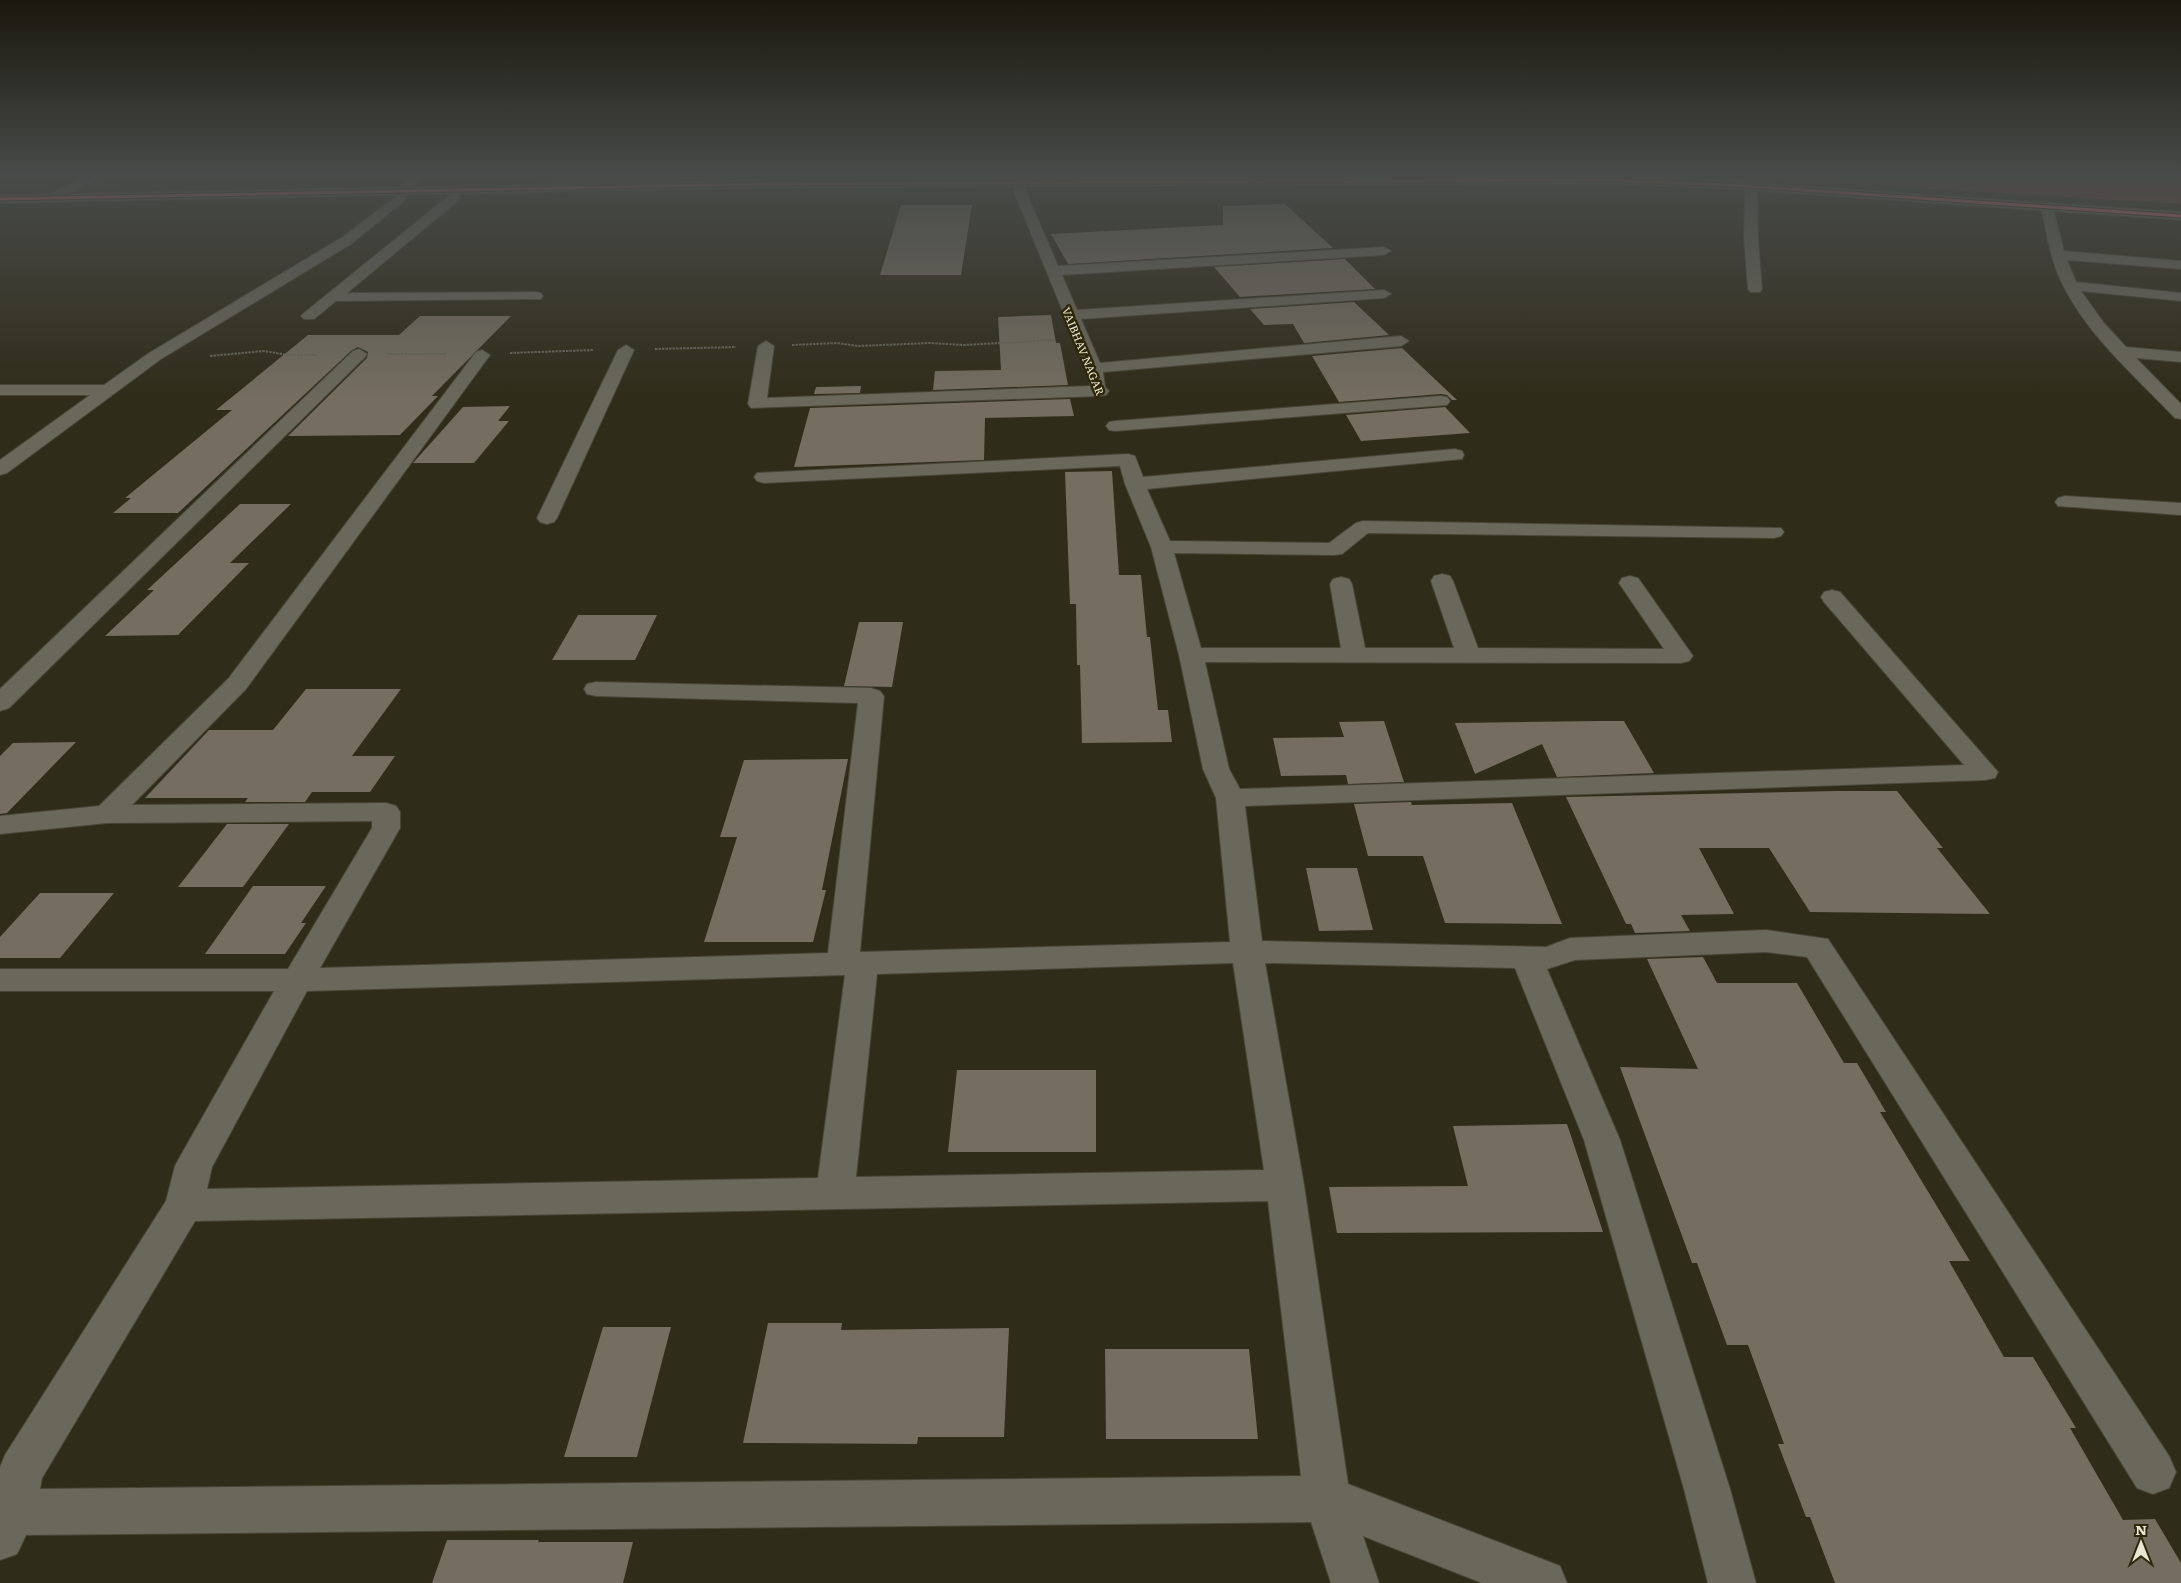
<svg xmlns="http://www.w3.org/2000/svg" width="2181" height="1583" font-family="Literata,serif">
  <style>
    .green { fill: #774237 }
    .building { fill: #746d60 }
    .lines { fill: none; stroke-linecap: round; stroke-linejoin: round }
    .minor-casing { stroke: #494638; stroke-width: 2 }
    .major-casing { stroke: #494638; stroke-width: 2 }
    .path { stroke: #676559; stroke-width: 2; stroke-dasharray: 2.5 1; stroke-linecap: butt }
    .minor { fill: #6a685b; fill-rule: evenodd }
    .major { fill: #6a6a5b; fill-rule: evenodd }
    .bus-1-casing { stroke: #2e2808; stroke-width: 5 }
    .bus-1 { stroke: #fb6d88; stroke-width: 3 }
    .labels { text-anchor: middle; dominant-baseline: central; stroke-width: 5; stroke-linejoin: round; paint-order: stroke }
    .far-street-label { font-size: 11px; fill: #e9e6d4; stroke: #2e2808 }
  </style>
  <rect width="100%" height="100%" fill="#302c1a"/>
  <path class="green" d="M1780,176H2163L2181,183V204L1783,180Z"/>
  <path class="building" d="M1285,204L1333,248L1068,264L1051,234L1223,225V206Z
    M901,205H972L961,275H880Z
    M1345,259L1375,289L1240,297L1214,267Z
    M1354,302L1389,335L1304,343L1293,324L1264,325L1250,309Z
    M1051,315L1056,343H1060L1068,385L933,390L935,371L1001,370L998,317Z
    M420,316H511L432,396H438L400,435L288,436L367,358L368,352L358,347L352,350L178,513H113L131,498H125L232,410H216L308,335H399Z
    M1402,348L1457,400H1452L1447,395L1441,394L1339,402L1312,356Z
    M861,386L860,393L814,394L816,387Z
    M1070,399L1074,416L985,418L984,460L794,467L810,408Z
    M510,406L498,421H509L474,463H413L463,407Z
    M1445,407L1470,433L1361,441L1346,415Z
    M1112,471L1119,575H1141L1147,637H1150L1158,710H1168L1172,742L1082,743L1080,665H1077L1076,604H1070L1065,472Z
    M240,504H291L230,563H249L178,635L105,636L154,590H147Z
    M578,615H657L635,660H552Z
    M859,622H903L892,687L844,686Z
    M306,689H401L352,756H395L370,792H312L305,802H245L248,798H145L209,730H273Z
    M1384,721L1404,782L1348,784L1346,775L1281,776L1273,738L1344,737L1339,722Z
    M1598,721H1624L1654,773L1557,777L1542,744L1475,774L1455,723Z
    M76,742L7,813L0,814V756L13,743Z
    M848,759L822,890H826L813,942H704L737,837H720L744,760Z
    M1837,791H1897L1943,848H1937L1990,914L1810,912L1769,848H1699L1734,914L1681,915L1690,931L1635,933L1631,924H1626L1566,797Z
    M1411,802L1412,805L1512,803L1562,924L1445,923L1423,856H1368L1354,804Z
    M227,824H289L243,887H178Z
    M1306,868H1357L1373,930L1319,931Z
    M253,886H326L301,923H306L285,954H205Z
    M40,893H114L60,958H0V937Z
    M1703,957L1717,983H1797L1844,1063H1857L1886,1112H1880L1970,1261H1949L2004,1357H2033L2076,1428H2070L2123,1520L2155,1519L2181,1563V1583H1835L1810,1517H1806L1778,1444H1784L1748,1345H1727L1697,1263H1692L1620,1067L1698,1069L1647,959Z
    M957,1070H1096V1152H948Z
    M1567,1124L1603,1232L1337,1233L1329,1187L1468,1186L1453,1126Z
    M768,1323H842L841,1330L1009,1328L1004,1437H918L917,1444L743,1443Z
    M603,1327H671L637,1457H564Z
    M1105,1349H1249L1258,1439H1106Z
    M447,1540H539L538,1542H633L623,1583H432Z"/>
  <g class="lines">
    <defs>
      <path id="minor" d="M90,176H105L49,202H41L39,199Z
        M412,176H424L403,195L406,198L404,201L351,244L161,359L7,473L0,475V460L90,395H0V385H104L149,353L341,238L398,195L395,192L397,189Z
        M1634,176H1651L1627,186L1621,182Z
        M1710,176H1728L1755,183L1757,186L1758,238L1762,289L1760,292H1750L1748,289L1744,238L1745,188L1712,178Z
        M1018,183L1024,187L1058,266L1384,247L1391,251L1384,255L1062,275L1077,310L1384,290L1391,294L1384,298L1081,319L1100,363L1401,336L1409,341L1401,346L1103,372L1105,387L1109,391L1106,395L1100,396L751,408L748,404L758,346L766,341L774,346L767,398L1090,386L1086,368L1012,187Z
        M455,193L459,194L461,197L459,200L347,293L536,292L541,293L543,296L541,299L336,301L314,319H304L301,316L304,313L451,194Z
        M2047,204L2053,208L2064,251L2181,261V269L2067,260L2076,282L2181,293V301L2081,291L2104,323L2126,347L2181,352V362L2136,358L2181,404V419L2175,418C2133,374 2080,329 2057,272C2049,251 2046,229 2041,208Z
        M626,345L634,350L557,518L554,522L547,524L540,522L537,518L618,350Z
        M359,349L367,354L365,357L9,708L0,711V689L353,351Z
        M482,350L490,355L246,689L132,805L386,803L396,806L400,812V828L320,968L828,953L858,703L596,696L587,694L584,689L587,684L596,682L871,688L880,691L884,696L860,952L1230,942L1216,798L1203,769L1179,655L1151,547L1125,484L1120,466L764,483L757,481L754,477L757,473L1128,454L1135,456L1143,477L1455,449L1462,451L1464,455L1462,459L1147,489L1170,541L1329,543L1356,523L1363,521L1781,528L1784,532L1781,536L1774,538L1368,533L1342,554L1334,555L1174,553L1201,648H1341L1330,584L1333,579L1341,577L1349,579L1352,584L1365,648H1454L1431,581L1434,576L1442,574L1450,576L1453,581L1478,648L1664,649L1619,583L1622,578L1630,576L1638,578L1693,656L1689,661L1681,663L1205,662L1229,769L1240,789L1964,765L1824,602L1821,597L1824,592L1832,590L1840,592L1998,772L1995,778L1985,780L1245,806L1262,941L1546,947L1570,938L1766,930L1828,939L2169,1456L2176,1472L2169,1488L2153,1494L2137,1488L1807,957L1766,952L1575,960L1547,969L1620,1140L1730,1489L1756,1583H1708L1684,1489L1584,1140L1515,968L1265,963L1304,1185L1348,1484L1560,1566L1567,1583H1482L1363,1536L1379,1583H1331L1311,1522L26,1535L17,1554L0,1560V1467L5,1455L166,1201L175,1166L181,1155L274,991H0V969H288L372,828V821L107,823L0,834V816L99,806L228,679L476,352ZM1233,963L1264,1170L856,1177L877,974ZM845,975L818,1178L207,1189L212,1167L307,991ZM1268,1201L1301,1476L40,1489L42,1478L195,1221Z
        M1441,396L1447,397L1450,401L1447,405L1115,431L1109,430L1106,426L1109,422L1115,421Z
        M2065,496L2181,503V515L2058,506L2055,502L2058,498Z"/>
      <path id="major" d="M1607,176L1729,181L2181,212V220L1729,189L1607,184L761,188L0,203V195L761,180Z"/>
    </defs>
    <use href="#minor" class="minor-casing"/>
    <use href="#major" class="major-casing"/>
    <path class="path" d="M792,345L837,343L858,346L930,343L964,345L1053,340
      M655,349L736,347
      M510,353L593,350
      M387,354H446
      M210,356L264,351L288,355H318"/>
    <use href="#minor" class="minor"/>
    <use href="#major" class="major"/>
    <defs>
      <path id="bus-1" d="M0,199L761,184L1607,180L1729,185L2181,216"/>
    </defs>
    <use href="#bus-1" class="bus-1-casing"/>
    <use href="#bus-1" class="bus-1"/>
  </g>
  <linearGradient id="sky" x2="0" y2="1"><stop stop-color="#1a180e"/><stop offset="0.44" stop-color="#484b49"/><stop offset="1" stop-color="#484b49" stop-opacity="0"/></linearGradient>
  <rect width="2181" height="397" fill="url(#sky)"/>
  <g class="labels">
    <g class="far-street-label">
      <text transform="translate(1084 351) rotate(68)">VAIBHAV NAGAR</text>
    </g>
  </g>
  <g transform="translate(2141 1543)" stroke="#2e2808" stroke-width="4" paint-order="stroke">
  <path d="M0-4L9 19L0 12L-9 19Z" fill="#e9e6d4"/>
  <text y="-8" font-size="14" font-weight="bold" text-anchor="middle" fill="#e9e6d4">N</text>
  </g>
</svg>
